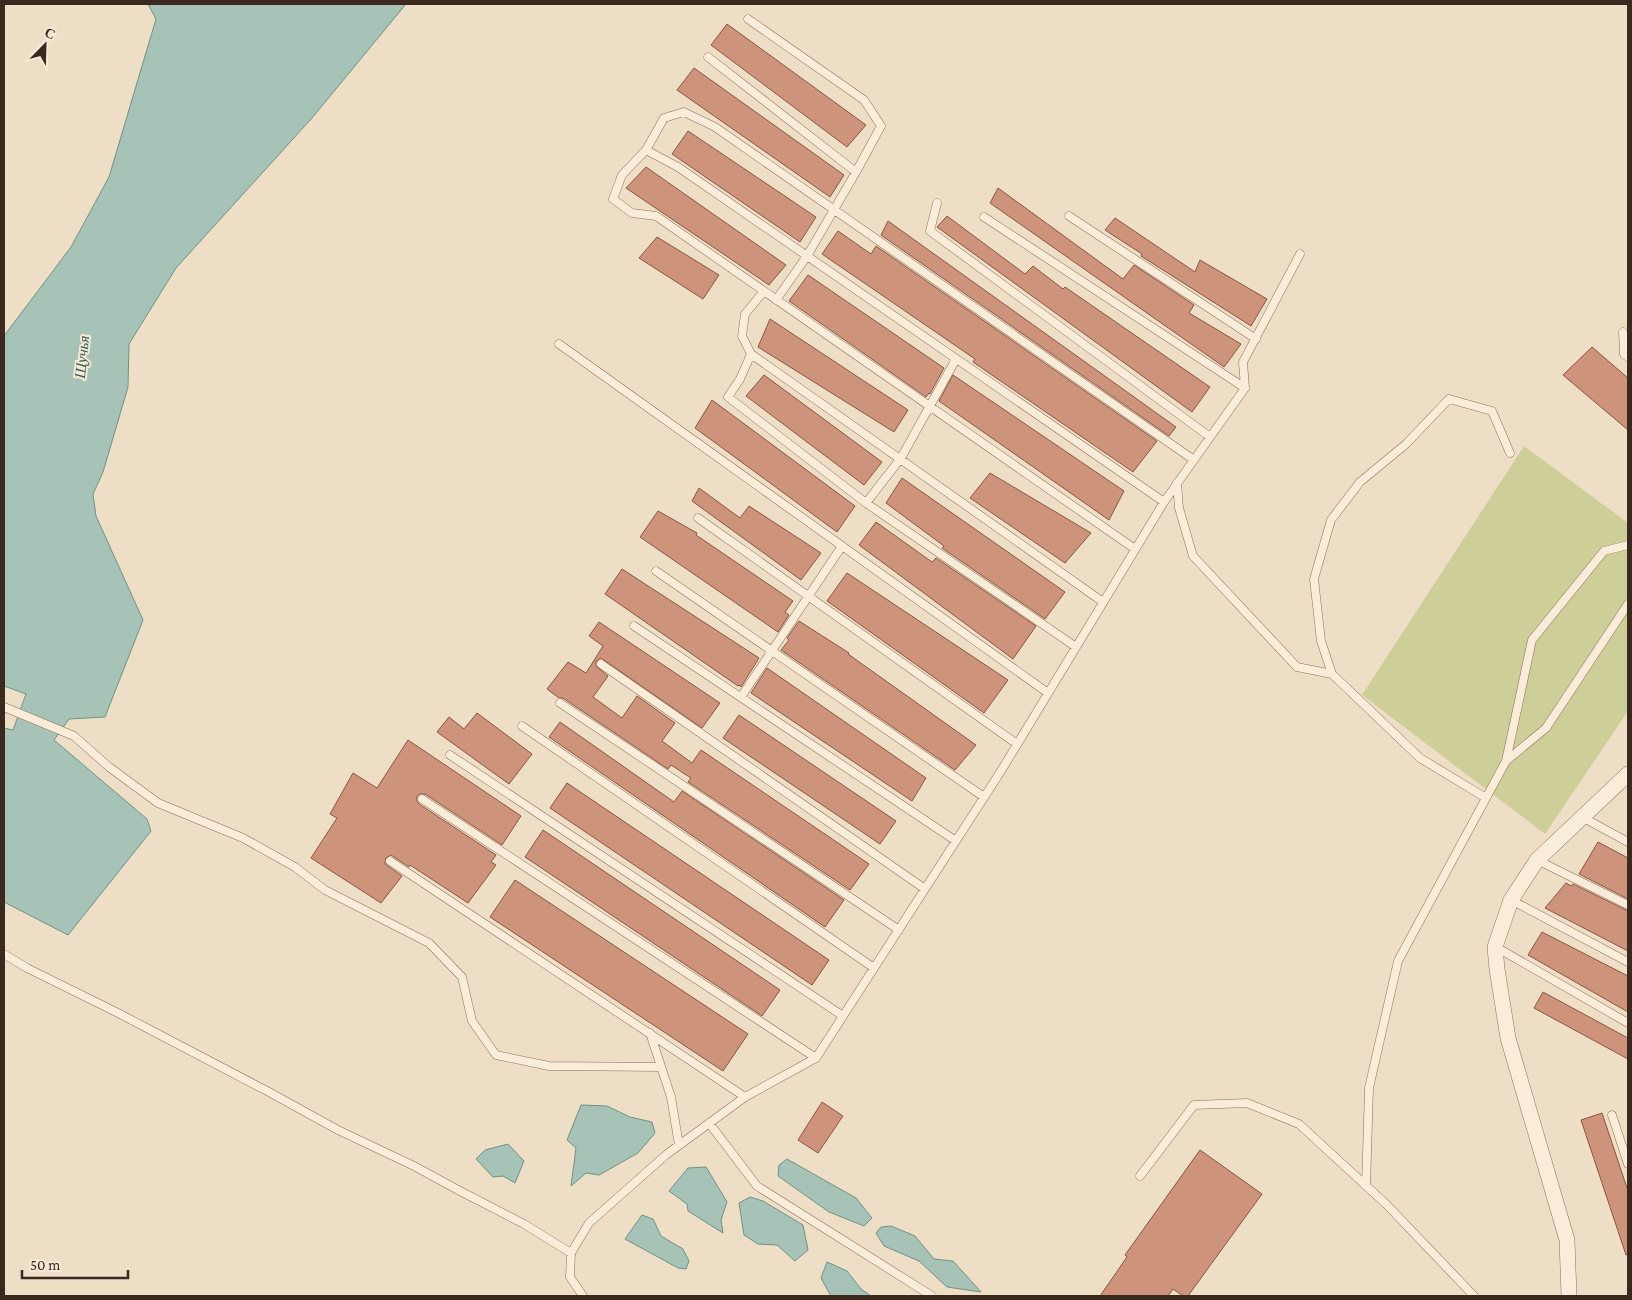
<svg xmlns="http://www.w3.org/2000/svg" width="1632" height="1300" font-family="'Crimson Pro',serif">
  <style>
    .green { fill: #cece99 }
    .water { fill: #a7c3b7; stroke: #6d9284 }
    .building { fill: #ce937b; stroke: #8b5540 }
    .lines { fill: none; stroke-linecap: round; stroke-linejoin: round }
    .lane-casing { stroke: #8b6f5b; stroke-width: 9 }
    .street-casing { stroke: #8b6f5b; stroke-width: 16 }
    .lane { stroke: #f9ecd9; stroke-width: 8 }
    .street { stroke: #f9ecd9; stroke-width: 15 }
    .labels { text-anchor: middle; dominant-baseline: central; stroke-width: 4; stroke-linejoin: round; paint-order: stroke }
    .water-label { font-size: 15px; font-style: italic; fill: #2e5b53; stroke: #f6e9d6 }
  </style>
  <rect width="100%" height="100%" fill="#efdec6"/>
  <path class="green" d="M1524,446L1628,523V711L1545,834L1362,695Z"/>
  <path class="water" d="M148,4H406L312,118L176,268L129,344L128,387L103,472L93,494L96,516L143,620L105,717L69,719L54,740L147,819L151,831L68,935L4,902V728L13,730L26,694L4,686V336L71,247L109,177L156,19Z
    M581,1105L607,1106L630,1117L652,1122L655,1133L638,1153L599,1175L586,1173L571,1186L576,1148L567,1140Z
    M508,1144L524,1161L515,1183L503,1176L493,1177L476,1159L485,1150Z
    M787,1159L856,1198L872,1218L864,1226L829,1212L778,1176L779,1165Z
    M706,1167L727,1202L721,1220L723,1233L688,1211L687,1204L669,1191L688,1168Z
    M750,1197L763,1201L803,1225L808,1250L795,1261L777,1245L758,1244L744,1235L739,1203Z
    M642,1215L653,1219L661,1236L683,1249L689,1261L686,1269L678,1268L625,1239Z
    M891,1226L915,1236L934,1259L953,1261L981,1292L947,1287L919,1261L884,1246L876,1233L881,1227Z
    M827,1262L847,1271L861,1289L871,1296H831L821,1278Z"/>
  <path class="building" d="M727,24L866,125L847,147L711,45Z
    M694,68L844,175L830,197L677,90Z
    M688,131L816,217L800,242L672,154Z
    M646,167L786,265L769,285L626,188Z
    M998,188L1123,279L1134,265L1194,305L1189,313L1241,344L1224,367L990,203Z
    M947,216L1025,274L1033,266L1063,289L1065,287L1210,387L1192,412L937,227Z
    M1115,218L1195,272L1200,260L1267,299L1251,326L1141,256L1142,254L1105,230Z
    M888,221L1176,427L1169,436L881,235Z
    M838,231L871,254L876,246L1157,441L1133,472L973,362L975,359L822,254Z
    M657,237L719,275L703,299L639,258Z
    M808,275L944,368L930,394L929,393L926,397L789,301Z
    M770,319L908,410L894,432L758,347Z
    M1592,347L1628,378V430L1563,375Z
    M764,375L882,462L864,485L746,396Z
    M953,375L1124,491L1109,520L939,401Z
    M712,400L855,506L837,532L695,428Z
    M990,473L1091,533L1065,563L970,498Z
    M902,478L1065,592L1045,619L942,548L944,546L886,503Z
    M699,488L740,518L749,506L821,553L801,580L692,501Z
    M658,511L697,533L696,535L793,601L785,612L789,615L778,632L640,537Z
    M876,522L932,562L936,558L1036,626L1013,659L859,545Z
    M622,569L759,658L741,687L739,685L738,686L605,594Z
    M847,573L1008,680L984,713L827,601Z
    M799,621L849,653L848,654L976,745L955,770L781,650L789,640L787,638Z
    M599,622L720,703L702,728L601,658L596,661V666L608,676L593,697L622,718L637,696L675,723L662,741L692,763L701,750L869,864L850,890L688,782L691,778L671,765L668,769L563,698H559L547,689L568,662L586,673L603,646L589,636Z
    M767,668L926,778L912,801L751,693Z
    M477,713L532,754L509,784L437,732L449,717L464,729Z
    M739,715L896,821L880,844L723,738Z
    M560,722L674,802L682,791L844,900L825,927L549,737Z
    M408,740L521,816L502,845L425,794H420L417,796V801L419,804L496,855L491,862L496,865L468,903L410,865L409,867L391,855L386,858L385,864L402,876L381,903L311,858L337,818L330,814L353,773L377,788Z
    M567,783L829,960L812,985L550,808Z
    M543,830L780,990L762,1016L525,857Z
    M1598,842L1628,858V899L1579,874Z
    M515,880L748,1034L723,1071L490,917Z
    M1566,883L1571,886L1573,884L1628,911V951L1545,908Z
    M1542,932L1628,976V1012L1528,955Z
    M1543,992L1628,1038V1059L1534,1008Z
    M822,1102L843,1116L818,1153L798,1140Z
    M1602,1113L1628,1191V1254L1626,1255L1581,1120Z
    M1200,1150L1262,1194L1188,1296H1183L1173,1289L1168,1296H1100L1127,1257L1125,1255Z"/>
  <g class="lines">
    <defs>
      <path id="lane" d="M748,19L864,100L881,126L856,172
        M708,57L856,172L807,256L776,300
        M646,150L622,175L613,199L632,213L656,216L1135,549
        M937,203L930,231L1210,437
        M1069,216L1256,339
        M984,217L1245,388
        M764,291L745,314L742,336L751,354L740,379L728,397L866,503L1076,647
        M1623,332L1624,354L1628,357
        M559,344L1048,693
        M751,354L1103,602
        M1177,483L1179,508L1193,556L1297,667L1332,674L1420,758L1486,798
        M1164,502L678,167L646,150L664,118L684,112L715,127L1194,460
        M866,503L901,458L956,359
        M698,518L1017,744
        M656,571L984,797
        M634,626L956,841
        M601,664L925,889
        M1332,674L1321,641L1314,579L1331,520L1360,482L1406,444L1449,399L1492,411L1510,453
        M741,697L842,546
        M560,703L899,930
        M4,707L74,736L109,767L158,803L243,838L295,867L325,890L429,943L462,977L472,1021L496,1055L549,1066L660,1067
        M522,726L874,968
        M450,755L843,1016
        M1506,761L1546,728L1628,604
        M422,799L816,1058
        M1582,817L1628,842
        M1537,860L1628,905
        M390,861L745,1097
        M1511,900L1628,962
        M1496,947L1628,1023
        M4,954L27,968L118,1013L269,1092L338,1130L414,1166L460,1191L524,1224L571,1253
        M650,1033L671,1097L679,1145
        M1612,1115L1628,1164
        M709,1123L757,1186L932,1296
        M1140,1176L1194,1105L1247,1103L1299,1124L1387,1205L1474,1296
        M1366,1186L1369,1088L1398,961L1506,761L1532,640L1604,551L1628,545
        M583,1296L570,1277L571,1253L589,1223L667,1154L745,1097L816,1058L1001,771L1164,502L1245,388L1243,362L1300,254"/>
      <path id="street" d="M1569,1296L1567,1240L1508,1038L1497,969L1495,947L1511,900L1537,860L1628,774"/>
    </defs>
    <use href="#lane" class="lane-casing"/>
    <use href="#street" class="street-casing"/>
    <use href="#lane" class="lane"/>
    <use href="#street" class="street"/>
  </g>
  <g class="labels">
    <g class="water-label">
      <text transform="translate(82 357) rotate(-84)">Щучья</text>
    </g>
  </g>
  <rect width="1632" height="1300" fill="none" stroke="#3b291f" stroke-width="10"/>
  <g transform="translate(45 45) rotate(23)" stroke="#f6e9d6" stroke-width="4" paint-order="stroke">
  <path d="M0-4L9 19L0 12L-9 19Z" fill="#3b291f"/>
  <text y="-8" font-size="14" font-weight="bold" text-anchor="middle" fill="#3b291f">С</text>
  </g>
  <path d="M22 1270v8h106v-8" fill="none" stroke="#3b291f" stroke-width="2.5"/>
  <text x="30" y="1270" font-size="15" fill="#3b291f" stroke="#f6e9d6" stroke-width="4" paint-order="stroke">50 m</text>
</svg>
